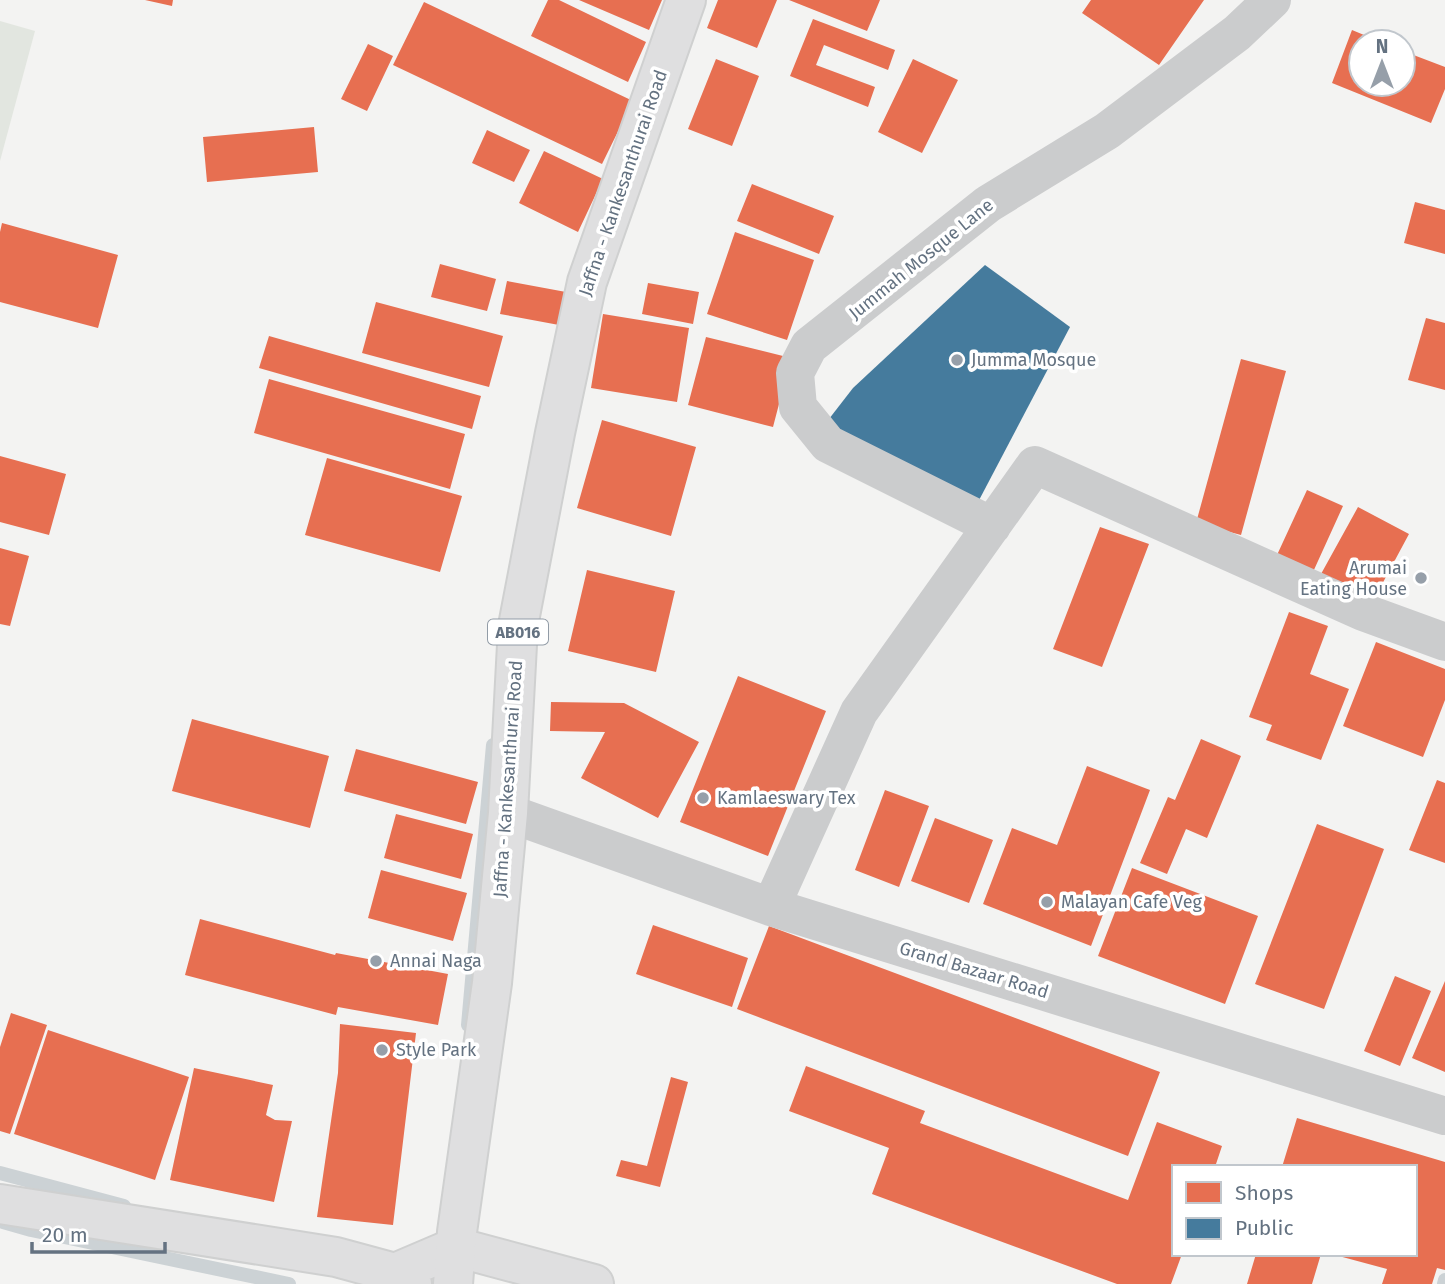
<svg xmlns="http://www.w3.org/2000/svg" width="1445" height="1284" font-family="'Fira Sans',sans-serif">
  <style>
    .green { fill: #e2e6e0 }
    .shops { fill: #e76f51 }
    .public { fill: #457b9d }
    .lines { fill: none; stroke-linecap: round; stroke-linejoin: round }
    .stream { stroke: #ccd2d5; stroke-width: 14 }
    .secondary-casing { stroke: #cfd0d0; stroke-width: 42 }
    .primary-casing { stroke: #cfd0d0; stroke-width: 42 }
    .street { stroke: #cbcccd; stroke-width: 38 }
    .secondary { stroke: #dfdfe0; stroke-width: 38 }
    .primary { stroke: #dfdfe0; stroke-width: 38 }
    .poi-dot { fill: #969fa9; stroke: #fff; stroke-width: 2.5 }
    .labels { text-anchor: middle; dominant-baseline: central; stroke-width: 7; stroke-linejoin: round; paint-order: stroke }
    .shield { fill: #fff; stroke: #929ca7; stroke-width: 2 }
    .shield-label { font-size: 16px; font-weight: bold; fill: #647281 }
    .street-label { font-size: 18px; fill: #647281; stroke: #fff }
    .poi-label { font-size: 18px; fill: #647281; stroke: #fff; text-anchor: start }
  </style>
  <rect width="100%" height="100%" fill="#f3f3f2"/>
  <path class="green" d="M0,21L35,31L0,161Z"/>
  <path class="shops" d="M145,0H173L172,6Z
    M548,0H559L646,42L628,82L531,36Z
    M579,0H662L649,30Z
    M718,0H777L757,48L707,28Z
    M789,0H880L867,31Z
    M1091,0H1204L1159,65L1082,13Z
    M424,2L633,101L602,164L393,65Z
    M813,19L895,50L888,70L824,45L816,65L875,87L868,107L790,76Z
    M1352,30L1381,42H1361V84H1403V51L1445,67V89L1431,123L1332,83Z
    M368,44L393,56L367,111L341,99Z
    M716,59L759,76L732,146L688,129Z
    M913,59L958,80L922,153L878,132Z
    M314,127L318,172L207,182L203,137Z
    M487,130L530,150L514,182L472,163Z
    M544,151L603,179L578,232L519,203Z
    M752,184L834,216L819,254L737,221Z
    M1415,202L1445,210V254L1404,243Z
    M2,223L118,255L98,328L0,302V232Z
    M735,232L814,260L787,340L707,314Z
    M440,264L496,279L487,311L431,297Z
    M507,281L566,292L559,325L500,314Z
    M648,283L699,292L693,324L642,314Z
    M376,302L503,336L489,387L362,353Z
    M603,314L689,328L677,402L591,388Z
    M1426,318L1445,323V390L1408,380Z
    M269,336L481,396L472,429L259,368Z
    M706,337L791,358L773,427L688,405Z
    M1241,359L1286,371L1241,535L1196,523Z
    M269,379L465,434L450,489L254,433Z
    M602,420L696,447L671,536L577,508Z
    M0,456L66,474L49,535L0,522Z
    M327,458L462,496L440,572L305,535Z
    M1307,490L1343,506L1313,572L1277,555Z
    M1358,507L1409,534L1373,601L1321,574Z
    M1100,527L1149,544L1102,667L1053,649Z
    M0,548L29,556L10,626L0,624Z
    M587,570L675,591L656,672L568,651Z
    M1289,612L1328,626L1310,674L1349,689L1321,760L1266,740L1272,725L1249,717Z
    M1376,642L1445,669V700L1423,757L1343,726Z
    M738,676L826,711L768,856L680,822Z
    M551,702L624,703L699,742L658,818L581,778L605,732L550,731Z
    M192,719L329,756L310,828L172,791Z
    M1201,739L1241,756L1207,838L1186,829L1167,874L1140,863L1168,797L1175,800Z
    M356,749L478,782L466,824L344,791Z
    M1087,766L1150,790L1091,946L983,904L1012,828L1057,845Z
    M1437,780L1445,783V863L1409,850Z
    M885,790L929,806L899,887L855,870Z
    M396,814L473,834L461,879L384,858Z
    M935,818L993,840L969,903L911,881Z
    M1317,824L1384,849L1324,1009L1255,984Z
    M1132,868L1258,916L1225,1004L1098,956Z
    M381,870L467,893L453,941L368,918Z
    M200,919L335,955L336,953L448,974L438,1025L338,1007L336,1015L185,975Z
    M653,925L748,958L732,1007L636,974Z
    M769,926L1160,1072L1128,1156L737,1009Z
    M1395,976L1431,991L1400,1066L1364,1051Z
    M1445,981V1072L1412,1058Z
    M11,1013L47,1025L10,1134L0,1131V1047Z
    M340,1024L416,1033L393,1225L317,1217L338,1073Z
    M48,1030L189,1077L155,1180L14,1134Z
    M806,1066L925,1111L920,1123L1128,1200L1157,1122L1222,1146L1215,1167H1174V1254H1182L1171,1284H1117L872,1194L889,1148L789,1111Z
    M194,1068L273,1085L266,1115L275,1120L292,1121L274,1202L170,1180Z
    M671,1077L688,1082L660,1187L616,1176L621,1160L647,1166Z
    M1297,1118L1445,1162V1270L1437,1268L1432,1284H1382L1387,1269L1335,1255L1415,1254V1167H1282Z
    M1256,1254H1321L1312,1284H1247Z"/>
  <path class="public" d="M985,265L1070,327L977,504L822,428L853,388Z"/>
  <g class="lines">
    <path class="stream" d="M468,1025L493,745
      M0,1173L124,1206
      M3,1222L31,1230L289,1284
      M1444,1284L1445,1280"/>
    <defs>
      <path id="secondary" d="M0,1204L336,1257L395,1273
        M412,1284L395,1273L456,1247L594,1284"/>
      <path id="primary" d="M453,1284L457,1232L492,983L508,813L518,626L555,433L587,282L686,0"/>
    </defs>
    <use href="#secondary" class="secondary-casing"/>
    <use href="#primary" class="primary-casing"/>
    <path class="street" d="M992,526L828,444L798,407L795,373L809,346L988,204L1107,131L1237,33L1272,0
      M508,813L771,907L1445,1116
      M771,907L859,712L1035,465L1363,612L1445,642"/>
    <use href="#secondary" class="secondary"/>
    <use href="#primary" class="primary"/>
  </g>
  <g class="poi-dot">
    <circle cx="957" cy="360" r="7"/>
    <circle cx="1421" cy="578" r="7"/>
    <circle cx="703" cy="798" r="7"/>
    <circle cx="1047" cy="902" r="7"/>
    <circle cx="376" cy="961" r="7"/>
    <circle cx="382" cy="1050" r="7"/>
  </g>
  <g class="labels">
    <rect class="shield" x="488" y="619.5" width="60" height="25" rx="5"/>
    <g class="shield-label">
      <text x="518" y="632">AB016</text>
    </g>
    <g class="street-label">
      <text transform="translate(623 183) rotate(-71)">Jaffna - Kankesanthurai Road</text>
      <text transform="translate(921 259) rotate(-39)">Jummah Mosque Lane</text>
      <text transform="translate(508 779) rotate(-86)">Jaffna - Kankesanthurai Road</text>
      <text transform="translate(974 970) rotate(17)">Grand Bazaar Road</text>
    </g>
    <g class="poi-label">
      <text x="971" y="360">Jumma Mosque</text>
      <text x="1407" y="568" text-anchor="end">Arumai<tspan x="1407" dy="21">Eating House</tspan></text>
      <text x="717" y="798">Kamlaeswary Tex</text>
      <text x="1061" y="902">Malayan Cafe Veg</text>
      <text x="390" y="961">Annai Naga</text>
      <text x="396" y="1050">Style Park</text>
    </g>
  </g>
  <rect x="1172" y="1165" width="245" height="91" fill="#ffffff" stroke="#c1c7cd" stroke-width="2"/>
  <rect x="1186" y="1182" width="35" height="21" fill="#e76f51" stroke="#c1c7cd" stroke-width="2"/>
  <text x="1235" y="1200" font-size="21" fill="#647281">Shops</text>
  <rect x="1186" y="1218" width="35" height="21" fill="#457b9d" stroke="#c1c7cd" stroke-width="2"/>
  <text x="1235" y="1235" font-size="21" fill="#647281">Public</text>
  <g transform="translate(1382 63)"><circle r="33" fill="#ffffff" stroke="#c1c7cd" stroke-width="2"/>
  <path d="M0-5L12 26L0 18L-12 26Z" fill="#969fa9"/>
  <text y="-10" font-size="19" font-weight="bold" text-anchor="middle" fill="#647281">N</text>
  </g>
  <path d="M32 1242v10h133v-10" fill="none" stroke="#647281" stroke-width="3.5"/>
  <text x="42" y="1242" font-size="21" fill="#647281" stroke="#ffffff" stroke-width="5" paint-order="stroke">20 m</text>
</svg>
